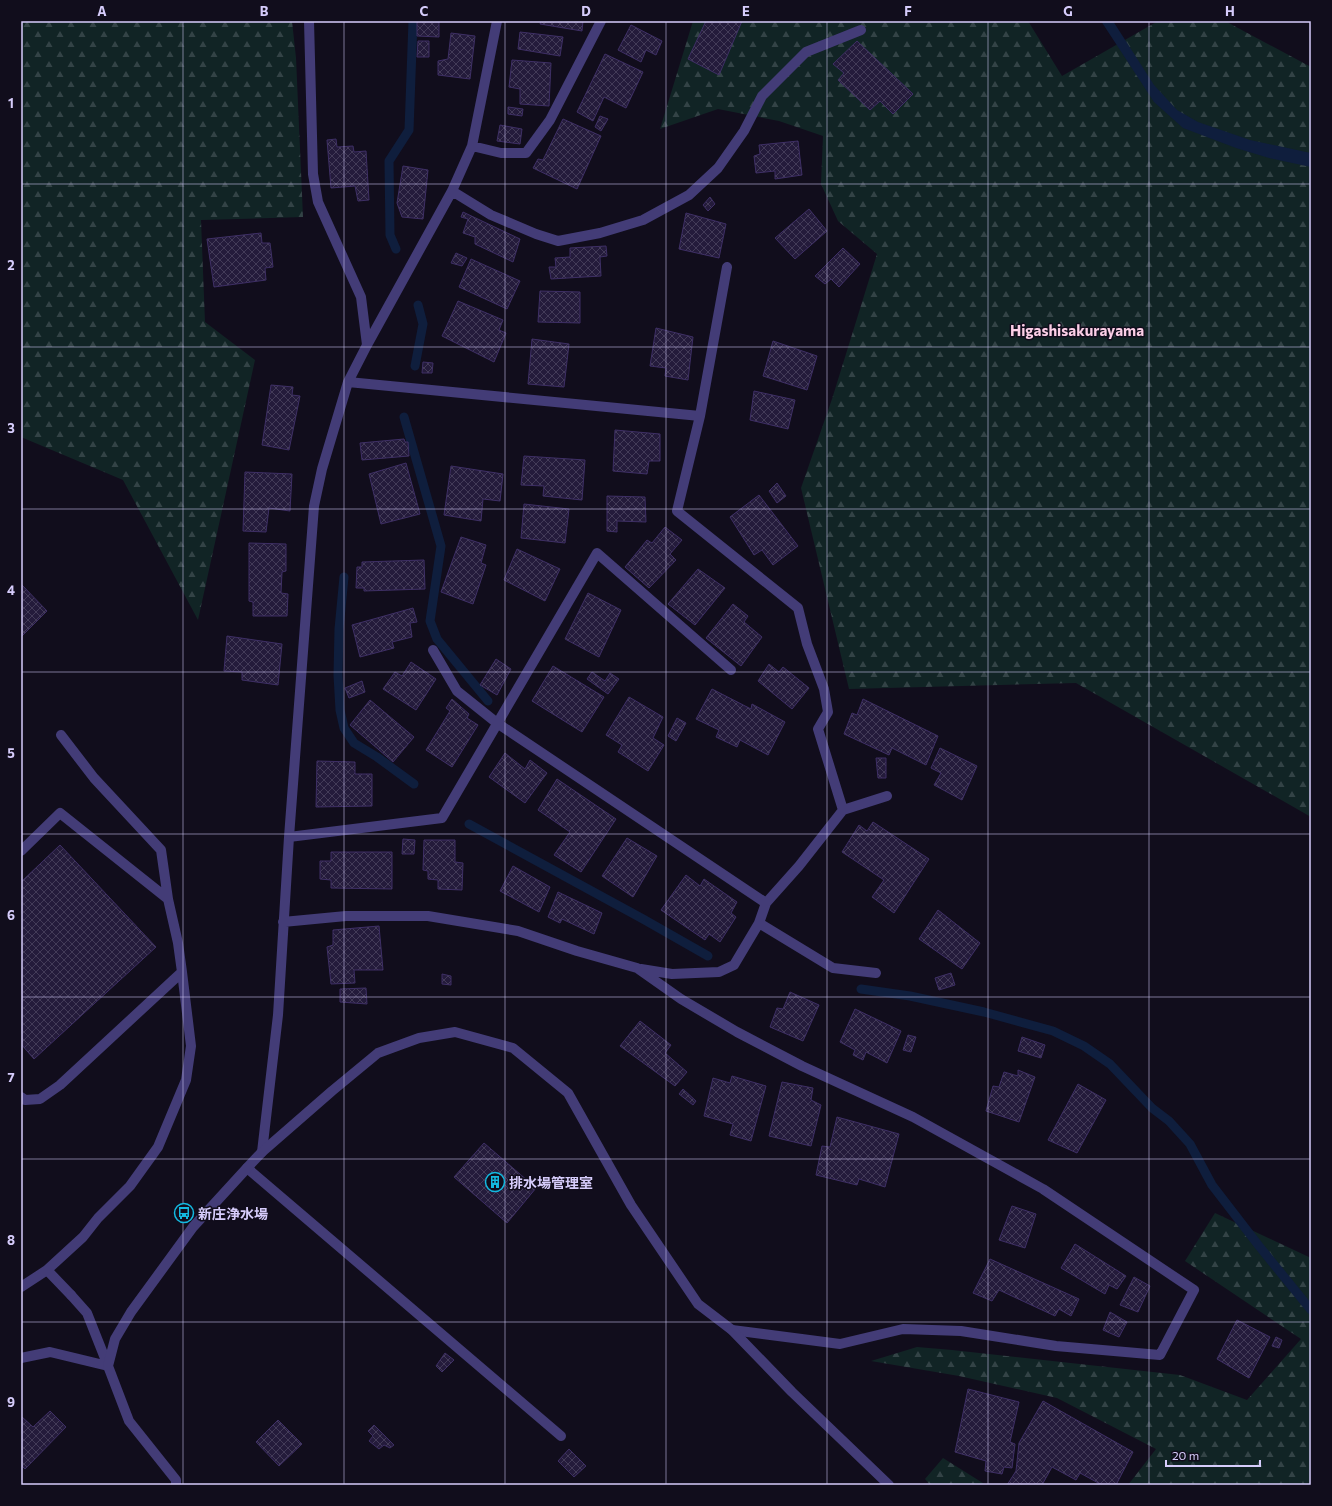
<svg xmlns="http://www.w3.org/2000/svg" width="1332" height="1506" font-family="Commissioner,'Noto Sans JP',sans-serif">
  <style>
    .forest { fill: url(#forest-firs) }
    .water { fill: #0f1e3d }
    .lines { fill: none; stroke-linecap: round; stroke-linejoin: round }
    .stream { stroke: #0f1e3d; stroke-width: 9 }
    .building { fill: url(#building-cross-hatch); stroke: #3e2f65 }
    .service { stroke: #433c77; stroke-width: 10 }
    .minor { stroke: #433c77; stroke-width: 10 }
    .tertiary { stroke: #433c77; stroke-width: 10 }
    .grid { fill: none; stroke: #d6ccfb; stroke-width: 1; stroke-opacity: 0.55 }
    .labels { text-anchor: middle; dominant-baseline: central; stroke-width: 3; stroke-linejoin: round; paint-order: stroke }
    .poi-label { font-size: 14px; font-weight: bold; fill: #d6ccfb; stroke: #110d1c; text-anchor: start }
    .neighbourhood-label { font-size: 15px; font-weight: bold; fill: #fbcee6; stroke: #110d1c }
    .neatline { fill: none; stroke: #d6ccfb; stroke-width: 1.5 }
    .grid-label { font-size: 13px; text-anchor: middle; font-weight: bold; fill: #d6ccfb }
  </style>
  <defs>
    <pattern id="forest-firs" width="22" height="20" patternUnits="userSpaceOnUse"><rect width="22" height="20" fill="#112425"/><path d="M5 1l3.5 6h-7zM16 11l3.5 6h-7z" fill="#334346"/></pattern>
    <pattern id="building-cross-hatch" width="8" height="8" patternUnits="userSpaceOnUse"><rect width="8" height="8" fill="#241b3b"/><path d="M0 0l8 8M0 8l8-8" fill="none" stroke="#433b58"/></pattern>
  </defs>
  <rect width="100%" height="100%" fill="#110d1c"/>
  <path class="forest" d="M21,21H292L296,58L303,217L201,220L205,322L255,360L198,620L123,480L21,437Z
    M693,21H1028L1062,76L1158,21H1225L1311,67V389L1309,392L1311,394V817L1076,683L849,689L801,488L832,399L877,254L838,221L821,184L823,136L779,121L718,109L660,129Z
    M1215,1213L1311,1258V1485H1128L1156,1449L1057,1398L959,1376L871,1361L917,1347L952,1350L1180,1375L1247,1400L1301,1339L1185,1261Z
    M943,1458L986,1485H930L925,1479Z"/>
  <path class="water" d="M1101,21H1113L1154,85L1177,110L1198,122L1250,140L1311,153V167L1269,158L1236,148L1183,128L1154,102Z"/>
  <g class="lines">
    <path class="stream" d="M396,249L390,235L389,161L409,130L413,21
      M415,366L423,324L418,305
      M404,417L441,546L430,621L437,639L488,701
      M344,577L339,629L338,675L340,710L344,728L354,743L377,757L414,784
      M469,824L643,919L708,956
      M861,989L910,996L984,1012L1053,1031L1084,1046L1110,1064L1152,1108L1169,1121L1190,1144L1212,1185L1259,1246L1311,1310"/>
  </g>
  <path class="building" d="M417,21L439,22V37L417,36Z
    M541,21H583L582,31L540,24Z
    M706,21H742L719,75L688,59Z
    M631,25L662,41L656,55L646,50L641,62L618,50Z
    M520,32L563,37L560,56L518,49Z
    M451,33L475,36L470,79L438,75V61L448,59Z
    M418,41H429V57H417Z
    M857,41L913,94L893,114L880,101L870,110L838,80L844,73L833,64Z
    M605,54L643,72L626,108L604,97L593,121L577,112Z
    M512,60L551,63L549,106L520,104V89L509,87Z
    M508,107L523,109L522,116L508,114Z
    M600,116L608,119L601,131L595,127Z
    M563,119L601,136L577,189L533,168L538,159L543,160Z
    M500,125L522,129L520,144L497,141Z
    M336,139L337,147L353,146L354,152L366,151L369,200L358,201L355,186L331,188L327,140Z
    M798,141L802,175L775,179V171L756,173L754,156L760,154L759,145Z
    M403,166L428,170L423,219L402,217L397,203Z
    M710,197L715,204L708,211L703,205Z
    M809,209L827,231L795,259L775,238Z
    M463,212L520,239L513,262L475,244V237L463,233L468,219L461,217Z
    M686,213L726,224L719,258L679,249Z
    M261,233L262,243H270L273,267L265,268L266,280L214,287L207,239Z
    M606,246L607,256L600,257L601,276L551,279L549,267H556L555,258L570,257V248Z
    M843,248L860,264L839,287L831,279L825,284L815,276Z
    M456,253L467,258L462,266L451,263Z
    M471,259L520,281L507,309L459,287Z
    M540,291L580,292V323L538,322Z
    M458,301L503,320L499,330L506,333L494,362L442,336Z
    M656,328L693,337L688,380L665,376L666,368L650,366Z
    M532,339L569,344L564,387L528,384Z
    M773,341L817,356L807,390L763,376Z
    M423,362L433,363L432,373H422Z
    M271,385L293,387L292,395L300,396L289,450L262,445Z
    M754,391L795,400L788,429L750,420Z
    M615,430L660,434V461H649L647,474L613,471Z
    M404,439L405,442H408L409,456L362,460L360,443Z
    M524,456L585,460L582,500L543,496L544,486L521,485Z
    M406,463L420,514L381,524L369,474Z
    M451,466L503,474L500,501L483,499L481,521L444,515Z
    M245,472L292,474L290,511L269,508L266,532L243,531Z
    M777,483L786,496L777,503L769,491Z
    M759,495L798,546L773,565L762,550L754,555L730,517Z
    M607,496L645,497L646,522L617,521V532L607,531Z
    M524,504L569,509L565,543L521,538Z
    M665,527L682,540L670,554L676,560L649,588L625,567L647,540L652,543Z
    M461,537L486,545L481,563L486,565L473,604L441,592Z
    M249,543L286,544V571L282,572L281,593L288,594L287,616H253V602L249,601Z
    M517,549L560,569L545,601L504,580Z
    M424,560L425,589L364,591V588H356L357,567H362V562Z
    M698,569L725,588L695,625L668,604Z
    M21,584L47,611L21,637Z
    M588,593L621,610L599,657L565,639Z
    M733,604L748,616L744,622L762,637L741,666L706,638Z
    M413,608L417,622L410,623L412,637L392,642L394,648L360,657L352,625Z
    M227,636L282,644L278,685L242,680V672L224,671Z
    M496,659L511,669L497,695L480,685Z
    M411,662L436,679L416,710L383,689L395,672L402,676Z
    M769,664L779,672L783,667L809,688L792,709L758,681Z
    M553,666L604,697L582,732L532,701Z
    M592,672L605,681L610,673L619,679L608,694L587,679Z
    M362,681L365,692L349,698L345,688Z
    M712,689L751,709L752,704L785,722L768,755L740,740L737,747L716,737L719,730L696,719Z
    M629,697L663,717L653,738L664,745L648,771L618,752L622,745L606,735Z
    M452,699L469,714L467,718L478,725L452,767L426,750L450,711L446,708Z
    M863,699L938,736L926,765L892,748L889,755L844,734L852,713L857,715Z
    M370,700L414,737L393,762L350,725Z
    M677,718L686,723L676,741L668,736Z
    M940,748L977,766L962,800L934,785L941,773L931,768Z
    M505,753L525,769L530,760L547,773L525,803L489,777Z
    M876,758H886V778H878Z
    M317,761L355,762V774H372V806L316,807Z
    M557,779L616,819L581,872L554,855L570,832L538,810Z
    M873,822L929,859L894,913L872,897L884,880L842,852L859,825L867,831Z
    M627,838L657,856L633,897L602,876Z
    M403,839L415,840L414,854H402Z
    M424,840H455V862L463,863L462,890L438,889V880L428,879V871L423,870Z
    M60,845L156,947L34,1059L21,1044V882Z
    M331,852H392V889L331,888V880L320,879V861H331Z
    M513,866L550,887L539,912L500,891Z
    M686,875L700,886L704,879L737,902L731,913L736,917L720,942L709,934L705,940L661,910Z
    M558,892L602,913L594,934L562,919L560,923L548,917Z
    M938,910L980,943L962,969L919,939Z
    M379,926L383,970H354L355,983L331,984L327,947L333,945V930Z
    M951,973L955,985L939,990L935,978Z
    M442,974L451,976V985L442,984Z
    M366,988L367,1004L340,1002V989Z
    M790,992L819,1005L803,1041L770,1027L777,1008L783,1009Z
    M855,1009L901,1031L887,1063L866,1052L863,1060L853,1055L855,1050L840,1042Z
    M640,1021L671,1045L665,1053L687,1072L675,1086L620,1046Z
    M908,1035L916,1037L911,1052L903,1050Z
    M1022,1037L1045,1045L1041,1058L1018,1051Z
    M1018,1070L1035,1077L1019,1122L986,1111L993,1086L999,1087L1004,1072L1018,1076Z
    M732,1076L766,1086L751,1141L730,1135L733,1124L704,1116L713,1078L730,1083Z
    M782,1082L813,1088L811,1100L821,1105L811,1146L769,1136Z
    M1078,1084L1106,1100L1077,1153L1048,1140Z
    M683,1089L696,1101L693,1105L679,1094Z
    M837,1117L899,1134L885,1187L859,1179L857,1185L816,1175L822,1146L830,1147Z
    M484,1143L536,1188L507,1223L454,1177Z
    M1012,1206L1036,1214L1025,1248L999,1240Z
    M1075,1244L1126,1276L1117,1289L1109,1285L1105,1294L1061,1268Z
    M990,1259L1079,1299L1071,1316L1059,1309L1055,1316L999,1290L992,1301L973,1293Z
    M1134,1277L1150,1286L1138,1312L1120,1305Z
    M1110,1312L1127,1322L1119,1337L1103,1330Z
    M1237,1320L1270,1337L1249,1378L1217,1359Z
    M1276,1337L1282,1340L1279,1348L1272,1346Z
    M445,1353L454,1360L442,1372L436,1366Z
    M968,1389L1019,1402L1010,1442L1015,1444L1012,1468L1004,1467L1002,1474L985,1471L986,1461L955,1452Z
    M1043,1401L1133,1452L1116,1485H1102L1080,1473L1076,1480L1052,1467L1042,1485H1007L1016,1471L1019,1443Z
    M50,1411L66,1427L25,1469L21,1465V1416L33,1427Z
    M278,1420L302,1444L279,1466L256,1442Z
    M374,1425L394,1445L390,1448L384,1445L379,1449L369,1441L373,1436L368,1431Z
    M569,1449L586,1466L574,1477L558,1461Z"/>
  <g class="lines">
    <path class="service" d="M21,851L60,813L168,899L161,850L94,778L61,735
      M168,899L178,943L182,972
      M21,1097L25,1100L40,1099L60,1085L182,972L191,1046L186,1080L158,1147L130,1186L98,1218L83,1237L47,1270
      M247,1168L561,1436
      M21,1287L47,1270L71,1295"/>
    <path class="minor" d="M309,21L313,174L318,202L361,297L367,345
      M472,146L501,153H526L550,120L601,21
      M452,191L491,215L536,234L558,241L600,233L643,220L689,195L718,168L744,131L762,96L806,52L861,30
      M727,267L700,416L677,511L798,608L807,644L824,689L828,712L818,729L843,810L887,796
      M348,382L700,416
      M433,650L457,691L497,723L766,903
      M843,810L799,866L766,903L759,923L833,968L876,973
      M289,837L442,818L597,553L731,670
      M283,922L346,916H428L518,931L577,951L637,968L681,999L737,1032L802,1066L913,1117L1043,1189L1194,1290L1160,1355L1056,1346L961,1331L903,1329L840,1344L732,1330
      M641,969L672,974L719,972L734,965L759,923
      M262,1152L278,1015L289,837L314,506L322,469L348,382L367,345L452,191L472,146L497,21
      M71,1295L87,1313L108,1366
      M21,1358L50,1352L108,1366"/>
    <path class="tertiary" d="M176,1485V1480L129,1421L108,1366L115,1339L131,1312L193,1227L247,1168L262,1152L332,1091L378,1053L419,1038L455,1032L513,1048L568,1093L631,1205L698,1304L732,1330L792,1392L889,1485"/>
  </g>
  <path class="grid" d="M183,21V1485M344,21V1485M505,21V1485M666,21V1485M827,21V1485M988,21V1485M1149,21V1485M21,184H1311M21,347H1311M21,509H1311M21,672H1311M21,834H1311M21,997H1311M21,1159H1311M21,1322H1311"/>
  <defs>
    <symbol id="building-ring" viewBox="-11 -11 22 22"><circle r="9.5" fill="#110d1c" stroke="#13b9e0" stroke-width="1.5"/><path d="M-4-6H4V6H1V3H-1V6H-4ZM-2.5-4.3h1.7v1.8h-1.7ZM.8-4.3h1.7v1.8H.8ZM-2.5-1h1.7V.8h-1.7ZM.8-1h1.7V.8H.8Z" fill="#13b9e0"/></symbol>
    <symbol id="bus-ring" viewBox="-11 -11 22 22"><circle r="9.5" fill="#110d1c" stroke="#13b9e0" stroke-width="1.5"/><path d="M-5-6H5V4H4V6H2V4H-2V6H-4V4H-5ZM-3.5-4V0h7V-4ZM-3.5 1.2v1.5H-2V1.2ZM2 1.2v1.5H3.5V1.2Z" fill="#13b9e0"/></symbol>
  </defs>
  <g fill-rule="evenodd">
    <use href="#building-ring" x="484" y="1171" width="22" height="22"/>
    <use href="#bus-ring" x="173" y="1202" width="22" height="22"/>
  </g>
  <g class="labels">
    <g class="poi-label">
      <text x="509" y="1182">排水場管理室</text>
      <text x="198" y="1213">新庄浄水場</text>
    </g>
    <g class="neighbourhood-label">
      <text x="1077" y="330">Higashisakurayama</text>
    </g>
  </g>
  <rect width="1332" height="1506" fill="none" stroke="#110d1c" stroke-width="44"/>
  <path d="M1166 1460v6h94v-6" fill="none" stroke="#d6ccfb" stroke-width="2"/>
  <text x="1172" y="1460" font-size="12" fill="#d6ccfb" stroke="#110d1c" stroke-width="3" paint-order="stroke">20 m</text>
  <rect x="22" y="22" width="1288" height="1462" class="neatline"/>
  <g class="grid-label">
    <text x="102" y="16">A</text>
    <text x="264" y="16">B</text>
    <text x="424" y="16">C</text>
    <text x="586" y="16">D</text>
    <text x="746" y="16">E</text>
    <text x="908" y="16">F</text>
    <text x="1068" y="16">G</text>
    <text x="1230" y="16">H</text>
    <text x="11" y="108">1</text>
    <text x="11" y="270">2</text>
    <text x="11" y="433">3</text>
    <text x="11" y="595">4</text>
    <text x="11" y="758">5</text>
    <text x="11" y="920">6</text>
    <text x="11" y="1082">7</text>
    <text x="11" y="1245">8</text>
    <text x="11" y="1407">9</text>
  </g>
</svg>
